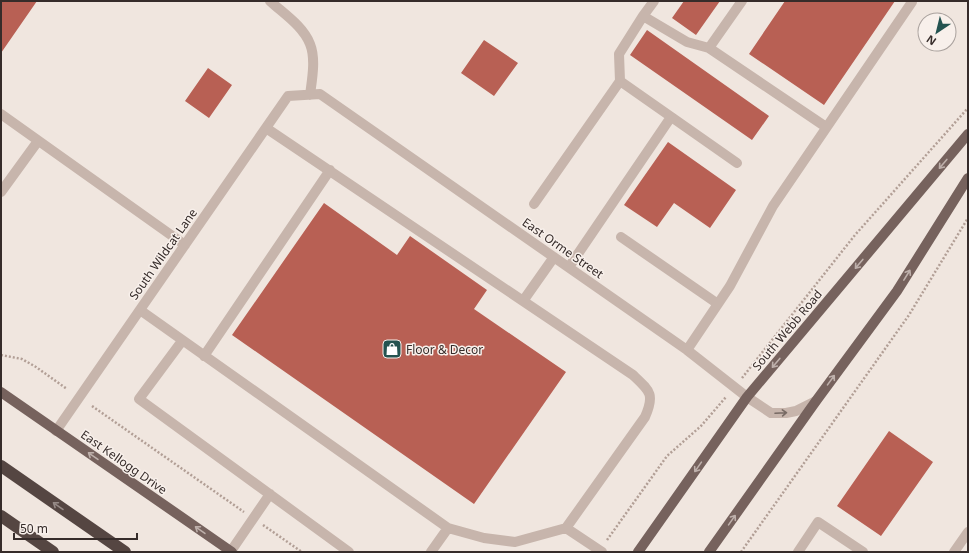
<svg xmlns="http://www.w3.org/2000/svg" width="969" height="553" font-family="'Noto Sans',sans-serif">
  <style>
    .building { fill: #b86054 }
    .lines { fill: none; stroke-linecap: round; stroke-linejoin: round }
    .path { stroke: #b29f96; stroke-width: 2.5; stroke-dasharray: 2 2; stroke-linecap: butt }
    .minor { stroke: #c7b5ac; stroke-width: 10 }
    .major { stroke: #76625d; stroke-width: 10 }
    .highway { stroke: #554642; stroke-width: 12 }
    .oneway { stroke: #beb0ab }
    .oneway2 { stroke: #776a64 }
    .oneway3 { stroke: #968a86 }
    .labels { text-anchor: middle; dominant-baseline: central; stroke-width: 3; stroke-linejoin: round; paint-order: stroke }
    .street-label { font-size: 12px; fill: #362c2a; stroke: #f8f0eb }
    .poi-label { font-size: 12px; fill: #362c2a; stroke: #f8f0eb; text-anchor: start }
  </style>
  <rect width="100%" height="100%" fill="#f0e6df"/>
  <path class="building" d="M1,1H37L1,53Z
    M684,1H720L696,35L672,18Z
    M785,1H895L824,105L749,54Z
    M647,30L769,116L752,140L630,55Z
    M484,40L518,63L494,96L461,73Z
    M208,68L232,85L209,118L185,101Z
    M668,142L736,190L710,228L674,203L657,227L624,205Z
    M324,203L397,255L410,236L487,290L474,309L566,372L474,504L232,335Z
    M889,431L933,462L881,536L837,506Z"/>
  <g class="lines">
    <path class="path" d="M1,355L22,359L36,367L67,389
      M742,378L855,235L968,108
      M92,406L244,512
      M263,525L302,552
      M607,540L667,456L701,426L726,397
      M741,552L909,315L968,218"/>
    <path class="minor" d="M270,1C284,14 303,26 310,44C316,59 312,79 310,95
      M643,16L654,1
      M709,48L742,1
      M620,81L737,163
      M1,114L185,245
      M1,192L38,141
      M534,204L620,81L619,54L643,16L687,42L709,48L826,127
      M621,237L718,304
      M569,267L671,117
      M523,301L554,257
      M140,310L448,528L484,538L515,542L566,528L645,417C655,394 650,391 633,375L266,128
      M182,341L139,399L349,552
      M687,350L730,286L773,206L912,2
      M204,356L330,170
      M56,431L288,96L320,94L687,350L747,397L771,413H786L796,411L816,401
      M566,528L602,552
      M231,551L270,494
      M431,552L448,528
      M798,552L818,522L863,552
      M954,552L968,532"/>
    <path class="major" d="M1,392L232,552
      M638,552L747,397L968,134
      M709,552L816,401L897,291L968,178"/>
    <path class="highway" d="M1,466L125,552
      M1,516L53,552"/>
  </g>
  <defs><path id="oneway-shaft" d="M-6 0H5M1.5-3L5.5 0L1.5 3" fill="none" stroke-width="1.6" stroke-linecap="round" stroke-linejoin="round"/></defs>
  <g class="oneway">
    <use href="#oneway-shaft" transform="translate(943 164) rotate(130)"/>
    <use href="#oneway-shaft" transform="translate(859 264) rotate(130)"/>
    <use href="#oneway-shaft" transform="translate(907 275) rotate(-58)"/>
    <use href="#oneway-shaft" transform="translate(776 363) rotate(130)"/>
    <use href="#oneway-shaft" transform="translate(831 380) rotate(-54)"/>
    <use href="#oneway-shaft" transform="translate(93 456) rotate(-145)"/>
    <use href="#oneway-shaft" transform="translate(698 467) rotate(125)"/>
    <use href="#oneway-shaft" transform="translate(732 520) rotate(-55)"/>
    <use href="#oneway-shaft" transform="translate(200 530) rotate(-145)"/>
  </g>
  <use class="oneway2" href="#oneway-shaft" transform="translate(781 413) rotate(-3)"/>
  <use class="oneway3" href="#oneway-shaft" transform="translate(58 506) rotate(-145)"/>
  <defs>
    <symbol id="shop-square" viewBox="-11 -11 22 22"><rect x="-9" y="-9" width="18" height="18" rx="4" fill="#245350" stroke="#f8f0eb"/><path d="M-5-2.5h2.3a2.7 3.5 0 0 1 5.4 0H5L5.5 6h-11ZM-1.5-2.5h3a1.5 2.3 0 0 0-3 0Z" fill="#fff"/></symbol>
  </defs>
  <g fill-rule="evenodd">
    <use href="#shop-square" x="381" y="338" width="22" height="22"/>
  </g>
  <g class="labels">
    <g class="street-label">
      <text transform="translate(563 248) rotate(35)">East Orme Street</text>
      <text transform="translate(163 254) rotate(-55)">South Wildcat Lane</text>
      <text transform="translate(787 330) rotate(-50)">South Webb Road</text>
      <text transform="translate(124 462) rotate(35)">East Kellogg Drive</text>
    </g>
    <g class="poi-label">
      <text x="406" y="349">Floor &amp; Decor</text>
    </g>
  </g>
  <rect width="969" height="553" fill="none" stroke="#362c2a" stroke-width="4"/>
  <g transform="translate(937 32) rotate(215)"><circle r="19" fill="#f8f0eb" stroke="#aaa29e"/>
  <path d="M0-3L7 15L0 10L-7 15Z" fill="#245350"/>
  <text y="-6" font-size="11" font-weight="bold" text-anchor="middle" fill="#362c2a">N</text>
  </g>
  <path d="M14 533v6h123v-6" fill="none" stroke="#362c2a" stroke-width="2"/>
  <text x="20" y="533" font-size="12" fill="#362c2a" stroke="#f8f0eb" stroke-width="3" paint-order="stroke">50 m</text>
</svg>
